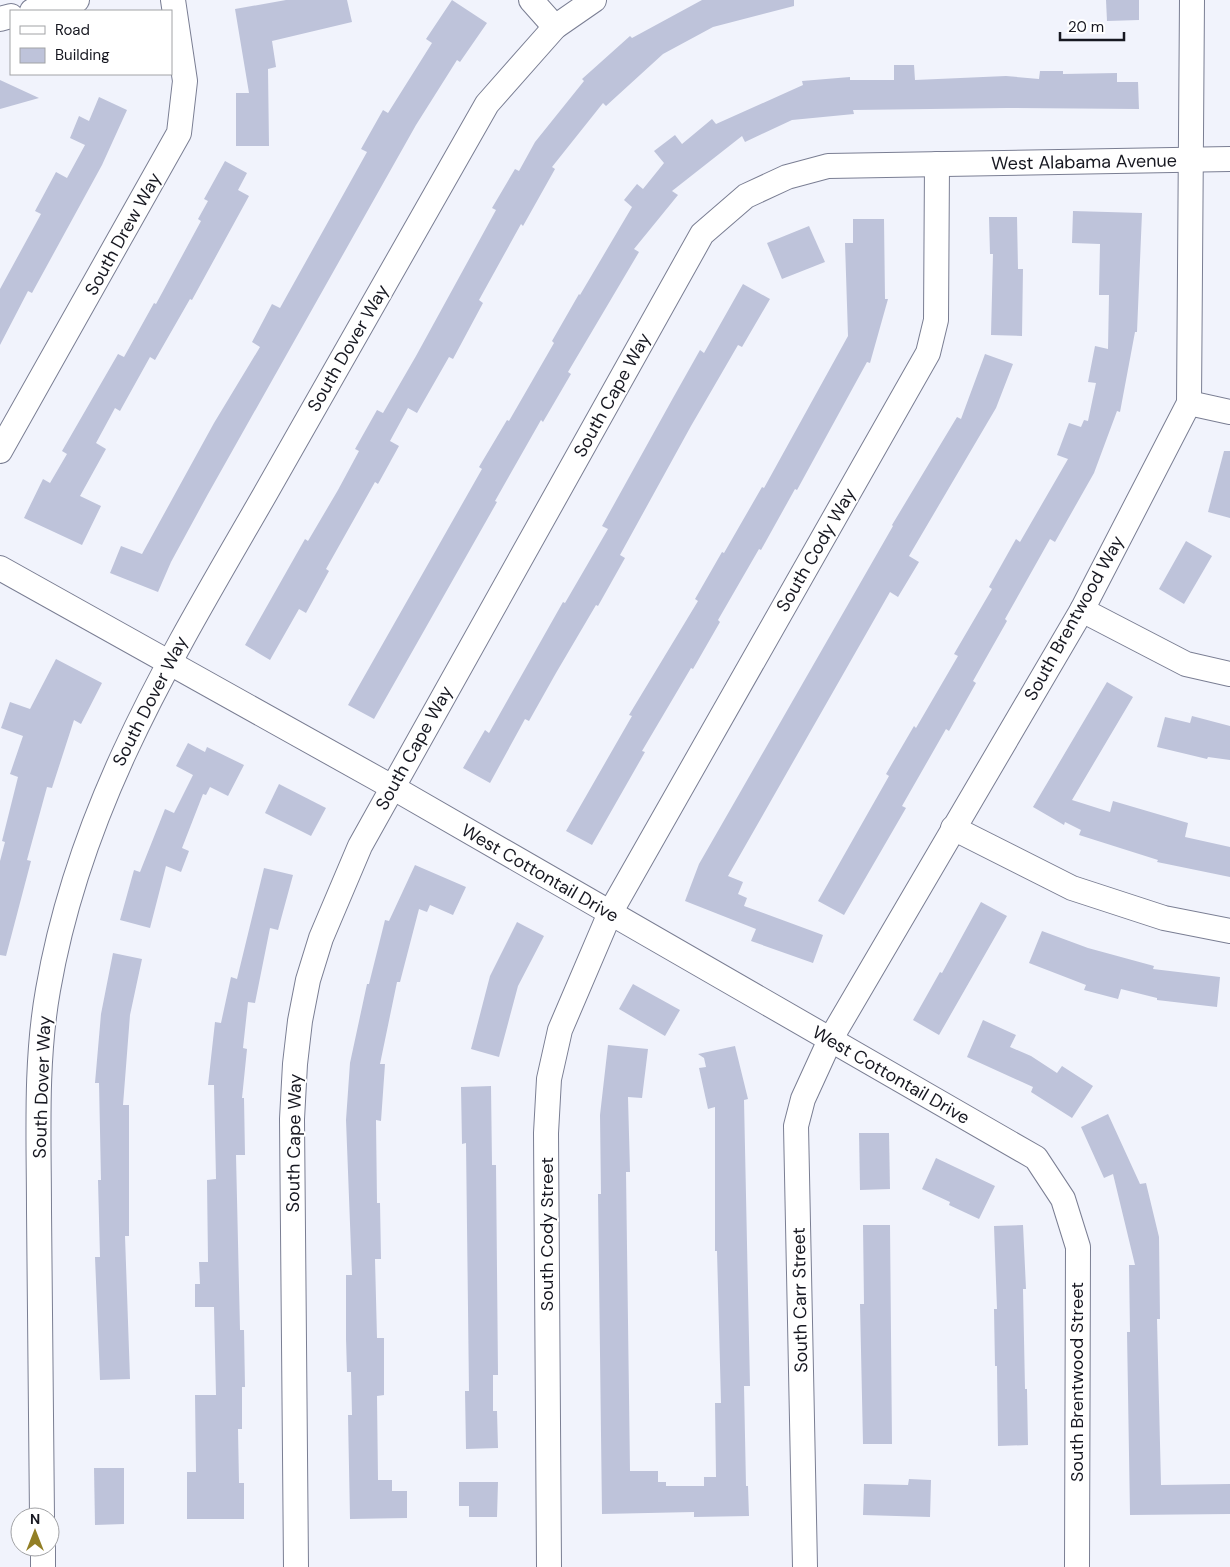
<svg xmlns="http://www.w3.org/2000/svg" width="1230" height="1567" font-family="'DM Sans',sans-serif">
<style>
.building{fill:#bec3da}
.lines{fill:none;stroke-linecap:round;stroke-linejoin:round}
.minor-casing{stroke:#7a7e93;stroke-width:26}
.minor{stroke:#fff;stroke-width:24}
.labels{text-anchor:middle;stroke-width:4;stroke-linejoin:round;paint-order:stroke}
.street-label{font-size:18px;fill:#171821;stroke:#fff}
</style>
<rect width="100%" height="100%" fill="#f1f3fc"/>
<g class="building">
<path d="M 286,0 L 347,0 L 352,22 L 272,41 L 276,67 L 268,69 L 269,146 L 236,146 L 236,93 L 249,93 L 235,9 Z"/>
<path d="M 452,0 L 487,23 L 460,62 L 457,60 L 416,125 L 208,494 L 171,562 L 158,592 L 110,573 L 121,546 L 142,554 L 214,423 L 260,347 L 252,342 L 272,304 L 280,308 L 367,152 L 361,149 L 383,110 L 388,113 L 432,43 L 426,39 Z"/>
<path d="M 702,0 L 794,0 L 794,6 L 713,27 L 663,54 L 606,106 L 603,103 L 552,167 L 555,169 L 523,226 L 521,224 L 479,300 L 483,303 L 453,359 L 449,357 L 417,413 L 408,408 L 390,441 L 399,446 L 378,484 L 375,482 L 326,569 L 329,571 L 306,613 L 299,609 L 270,660 L 245,645 L 305,539 L 308,541 L 338,490 L 359,451 L 355,449 L 377,410 L 383,413 L 416,356 L 496,210 L 492,208 L 515,169 L 519,171 L 535,142 L 584,81 L 582,79 L 630,36 L 632,38 Z"/>
<path d="M 1106,0 L 1139,0 L 1139,20 L 1107,21 Z"/>
<path d="M 894,65 L 914,65 L 915,80 L 1006,76 L 1039,79 L 1040,71 L 1063,71 L 1063,74 L 1117,73 L 1117,82 L 1138,82 L 1139,109 L 1007,108 L 853,110 L 854,114 L 792,120 L 745,142 L 742,136 L 672,191 L 678,195 L 634,249 L 639,252 L 568,372 L 571,374 L 543,422 L 541,420 L 495,501 L 497,502 L 374,719 L 348,705 L 482,469 L 479,467 L 507,420 L 509,421 L 554,343 L 552,341 L 579,294 L 580,295 L 632,207 L 624,200 L 637,184 L 643,189 L 664,163 L 654,151 L 675,135 L 682,144 L 712,119 L 716,124 L 803,85 L 802,81 L 850,77 L 850,80 L 894,80 Z"/>
<path d="M 0,80 L 39,98 L 0,109 Z"/>
<path d="M 99,97 L 127,110 L 102,165 L 32,293 L 28,291 L 0,345 L 0,289 L 41,214 L 35,211 L 56,172 L 67,178 L 85,145 L 70,138 L 79,116 L 89,121 Z"/>
<path d="M 225,161 L 247,173 L 238,190 L 249,196 L 192,300 L 190,299 L 155,360 L 150,357 L 120,411 L 115,408 L 96,443 L 106,449 L 80,496 L 101,506 L 82,545 L 24,518 L 43,479 L 50,483 L 67,454 L 62,451 L 118,354 L 124,357 L 154,303 L 156,304 L 201,221 L 198,219 L 208,201 L 204,199 Z"/>
<path d="M 1073,211 L 1142,213 L 1137,332 L 1135,332 L 1120,412 L 1117,411 L 1094,473 L 1055,542 L 1050,539 L 1005,619 L 1007,621 L 973,681 L 976,683 L 949,731 L 946,729 L 902,806 L 906,808 L 844,915 L 818,901 L 889,776 L 886,774 L 914,726 L 916,728 L 958,656 L 954,654 L 992,589 L 989,587 L 1016,539 L 1020,542 L 1068,459 L 1057,455 L 1069,423 L 1081,427 L 1084,420 L 1088,421 L 1096,383 L 1088,382 L 1095,346 L 1108,349 L 1109,295 L 1099,295 L 1100,244 L 1072,243 Z"/>
<path d="M 989,217 L 1017,217 L 1018,269 L 1023,269 L 1022,336 L 991,335 L 993,254 L 990,254 Z"/>
<path d="M 853,219 L 884,219 L 885,299 L 888,299 L 870,363 L 867,362 L 797,490 L 795,489 L 761,550 L 759,549 L 718,620 L 720,622 L 693,669 L 691,668 L 642,751 L 645,752 L 592,845 L 566,831 L 632,716 L 629,715 L 698,601 L 695,599 L 722,552 L 724,553 L 762,487 L 764,488 L 848,336 L 845,243 L 853,243 Z"/>
<path d="M 809,226 L 825,262 L 782,279 L 767,243 Z"/>
<path d="M 743,284 L 770,299 L 742,347 L 738,345 L 691,426 L 620,555 L 625,558 L 598,606 L 596,605 L 556,673 L 529,721 L 525,719 L 490,783 L 463,768 L 485,730 L 489,733 L 563,602 L 565,603 L 608,529 L 602,526 L 673,398 L 700,350 L 704,353 Z"/>
<path d="M 985,354 L 1013,364 L 996,408 L 909,556 L 919,562 L 898,597 L 890,592 L 728,876 L 743,882 L 738,894 L 747,898 L 744,906 L 823,935 L 813,963 L 751,941 L 756,929 L 685,901 L 699,864 L 893,526 L 892,525 L 957,417 L 961,419 Z"/>
<path d="M 1224,451 L 1230,451 L 1230,518 L 1208,512 Z"/>
<path d="M 1186,541 L 1212,556 L 1184,604 L 1159,589 Z"/>
<path d="M 56,659 L 102,683 L 81,724 L 74,720 L 52,788 L 47,787 L 27,860 L 31,861 L 6,956 L 0,955 L 0,861 L 5,842 L 2,841 L 18,777 L 10,774 L 23,736 L 1,728 L 10,702 L 30,709 Z"/>
<path d="M 1107,682 L 1133,697 L 1072,800 L 1110,812 L 1113,801 L 1188,823 L 1185,837 L 1230,847 L 1230,877 L 1157,862 L 1158,860 L 1079,835 L 1081,830 L 1065,822 L 1064,825 L 1033,807 Z"/>
<path d="M 1192,716 L 1230,726 L 1230,760 L 1208,757 L 1207,759 L 1157,747 L 1165,717 L 1190,723 Z"/>
<path d="M 188,743 L 205,752 L 207,747 L 244,765 L 228,796 L 210,787 L 206,795 L 203,794 L 182,848 L 189,851 L 181,872 L 166,866 L 150,928 L 120,920 L 134,870 L 140,872 L 165,809 L 174,813 L 193,775 L 176,766 Z"/>
<path d="M 279,784 L 326,808 L 311,836 L 265,813 Z"/>
<path d="M 415,865 L 466,887 L 453,915 L 430,905 L 427,912 L 419,909 L 400,982 L 397,982 L 380,1064 L 385,1064 L 381,1121 L 376,1120 L 377,1203 L 380,1203 L 381,1259 L 375,1259 L 377,1338 L 384,1338 L 384,1395 L 377,1396 L 378,1480 L 392,1480 L 392,1491 L 407,1491 L 407,1518 L 350,1519 L 348,1415 L 352,1415 L 351,1372 L 347,1372 L 346,1339 L 346,1275 L 352,1275 L 346,1120 L 350,1063 L 367,984 L 369,984 L 385,920 L 389,921 Z"/>
<path d="M 264,868 L 293,875 L 278,930 L 270,928 L 255,1003 L 248,1002 L 243,1048 L 247,1049 L 242,1098 L 244,1098 L 245,1155 L 236,1155 L 240,1330 L 244,1330 L 245,1387 L 242,1387 L 242,1429 L 238,1429 L 239,1483 L 244,1483 L 244,1519 L 187,1519 L 187,1472 L 196,1472 L 195,1395 L 216,1395 L 214,1307 L 195,1307 L 195,1284 L 200,1284 L 199,1262 L 208,1262 L 207,1180 L 216,1179 L 214,1085 L 208,1085 L 215,1022 L 221,1023 L 231,977 L 237,979 Z"/>
<path d="M 981,902 L 1007,916 L 939,1035 L 913,1020 L 940,972 L 942,973 Z"/>
<path d="M 517,922 L 544,936 L 518,986 L 499,1057 L 471,1049 L 490,976 Z"/>
<path d="M 1042,931 L 1088,948 L 1154,966 L 1153,969 L 1220,977 L 1217,1007 L 1157,1000 L 1157,998 L 1121,989 L 1118,999 L 1084,990 L 1086,985 L 1029,963 Z"/>
<path d="M 113,953 L 142,959 L 130,1015 L 123,1105 L 129,1105 L 129,1236 L 125,1236 L 130,1379 L 100,1380 L 95,1257 L 100,1257 L 98,1180 L 101,1180 L 99,1083 L 95,1083 L 101,1014 Z"/>
<path d="M 633,984 L 680,1010 L 665,1036 L 619,1009 Z"/>
<path d="M 983,1020 L 1016,1035 L 1010,1047 L 1031,1056 L 1057,1073 L 1062,1066 L 1093,1086 L 1072,1118 L 1031,1092 L 1033,1087 L 967,1057 Z"/>
<path d="M 608,1045 L 648,1049 L 642,1098 L 628,1097 L 630,1172 L 626,1172 L 630,1471 L 658,1471 L 658,1482 L 666,1482 L 666,1486 L 704,1486 L 704,1477 L 716,1477 L 715,1403 L 721,1403 L 717,1251 L 715,1251 L 715,1107 L 708,1109 L 699,1068 L 706,1067 L 704,1058 L 698,1054 L 735,1046 L 748,1099 L 744,1100 L 750,1386 L 744,1386 L 746,1486 L 748,1486 L 749,1516 L 694,1517 L 694,1512 L 602,1514 L 598,1194 L 601,1194 L 600,1115 Z"/>
<path d="M 491,1086 L 492,1165 L 496,1165 L 498,1375 L 493,1375 L 493,1411 L 497,1411 L 498,1448 L 466,1449 L 465,1391 L 469,1391 L 466,1143 L 462,1144 L 461,1087 Z"/>
<path d="M 1108,1114 L 1140,1184 L 1146,1183 L 1159,1237 L 1160,1319 L 1157,1319 L 1161,1485 L 1230,1484 L 1230,1514 L 1130,1515 L 1127,1332 L 1130,1332 L 1129,1265 L 1135,1265 L 1113,1174 L 1104,1178 L 1081,1127 Z"/>
<path d="M 859,1133 L 889,1133 L 890,1189 L 860,1190 Z"/>
<path d="M 936,1158 L 995,1186 L 979,1219 L 949,1205 L 950,1202 L 922,1189 Z"/>
<path d="M 863,1225 L 890,1225 L 892,1444 L 863,1444 L 860,1304 L 864,1304 Z"/>
<path d="M 1023,1225 L 1026,1289 L 1023,1289 L 1025,1389 L 1027,1389 L 1028,1445 L 998,1446 L 997,1366 L 995,1366 L 994,1309 L 997,1309 L 994,1226 Z"/>
<path d="M 94,1468 L 124,1468 L 124,1524 L 95,1525 Z"/>
<path d="M 909,1479 L 931,1480 L 930,1517 L 863,1515 L 864,1484 L 908,1485 Z"/>
<path d="M 459,1482 L 498,1482 L 497,1517 L 469,1517 L 469,1506 L 459,1506 Z"/>
</g>
<g class="lines">
<g class="minor-casing">
<g id="minor">
<path d="M 531,0 L 555,27"/>
<path d="M 32,11 L 77,0"/>
<path d="M 0,19 L 11,16"/>
<path d="M 1189,403 L 1230,412"/>
<path d="M 0,451 L 179,133 L 185,81 L 173,0"/>
<path d="M 0,568 L 392,787 L 1036,1158 L 1063,1199 L 1078,1247 L 1077,1567"/>
<path d="M 1082,610 L 1186,664 L 1230,674"/>
<path d="M 953,828 L 1072,888 L 1164,918 L 1230,931"/>
<path d="M 42,1517 C 41,1415 40,1313 39,1211 C 39,1138 35,1063 48,990 C 80,804 172,656 264,496 C 338,365 413,235 487,104 L 555,27 L 594,0"/>
<path d="M 43,1547 L 43,1567"/>
<path d="M 296,1567 L 292,1119 L 295,1064 L 300,1021 L 308,980 L 321,938 L 360,846 L 702,234 L 746,196 L 787,177 L 828,166 L 1230,159"/>
<path d="M 549,1567 L 546,1133 L 549,1079 L 560,1030 L 610,913 L 928,353 L 936,320 L 937,164"/>
<path d="M 805,1567 L 796,1126 L 803,1099 L 830,1040 L 1082,610 L 1189,403 L 1192,0"/>
</g>
</g>
<use href="#minor" class="minor"/>
</g>
<g class="labels">
<g class="street-label">
<text transform="translate(1084 162) rotate(-1)" y="6">West Alabama Avenue</text>
<text transform="translate(123 234) rotate(-61)" y="6">South Drew Way</text>
<text transform="translate(348 348) rotate(-60)" y="6">South Dover Way</text>
<text transform="translate(612 395) rotate(-61)" y="6">South Cape Way</text>
<text transform="translate(816 550) rotate(-60)" y="6">South Cody Way</text>
<text transform="translate(1074 618) rotate(-61)" y="6">South Brentwood Way</text>
<text transform="translate(150 701) rotate(-63)" y="6">South Dover Way</text>
<text transform="translate(414 748) rotate(-61)" y="6">South Cape Way</text>
<text transform="translate(540 873) rotate(30)" y="6">West Cottontail Drive</text>
<text transform="translate(891 1075) rotate(30)" y="6">West Cottontail Drive</text>
<text transform="translate(42 1087) rotate(-88)" y="6">South Dover Way</text>
<text transform="translate(294 1143) rotate(-89)" y="6">South Cape Way</text>
<text transform="translate(547 1234) rotate(-90)" y="6">South Cody Street</text>
<text transform="translate(800 1300) rotate(-91)" y="6">South Carr Street</text>
<text transform="translate(1077 1382) rotate(-90)" y="6">South Brentwood Street</text>
</g>
</g>
<rect x="10" y="10" width="162" height="65" fill="#ffffff" stroke="#a2a3a6"/>
<rect x="20" y="26" width="25" height="8" fill="#ffffff" stroke="#a2a3a6"/>
<text x="55" y="35" font-size="15" fill="#171821">Road</text>
<rect x="20" y="48" width="25" height="15" fill="#bec3da" stroke="#a2a3a6"/>
<text x="55" y="60" font-size="15" fill="#171821">Building</text>
<g transform="translate(35 1532)"><circle r="24" fill="#ffffff" stroke="#a2a3a6"/>
<path d="M0-4L9 19L0 12L-9 19Z" fill="#927f26"/>
<text y="-8" font-size="14" font-weight="bold" text-anchor="middle" fill="#171821">N</text>
</g>
<path d="M1060 32v8h64v-8" fill="none" stroke="#171821" stroke-width="2.5"/>
<text x="1068" y="32" font-size="15" fill="#171821" stroke="#ffffff" stroke-width="4" paint-order="stroke">20 m</text>
</svg>
